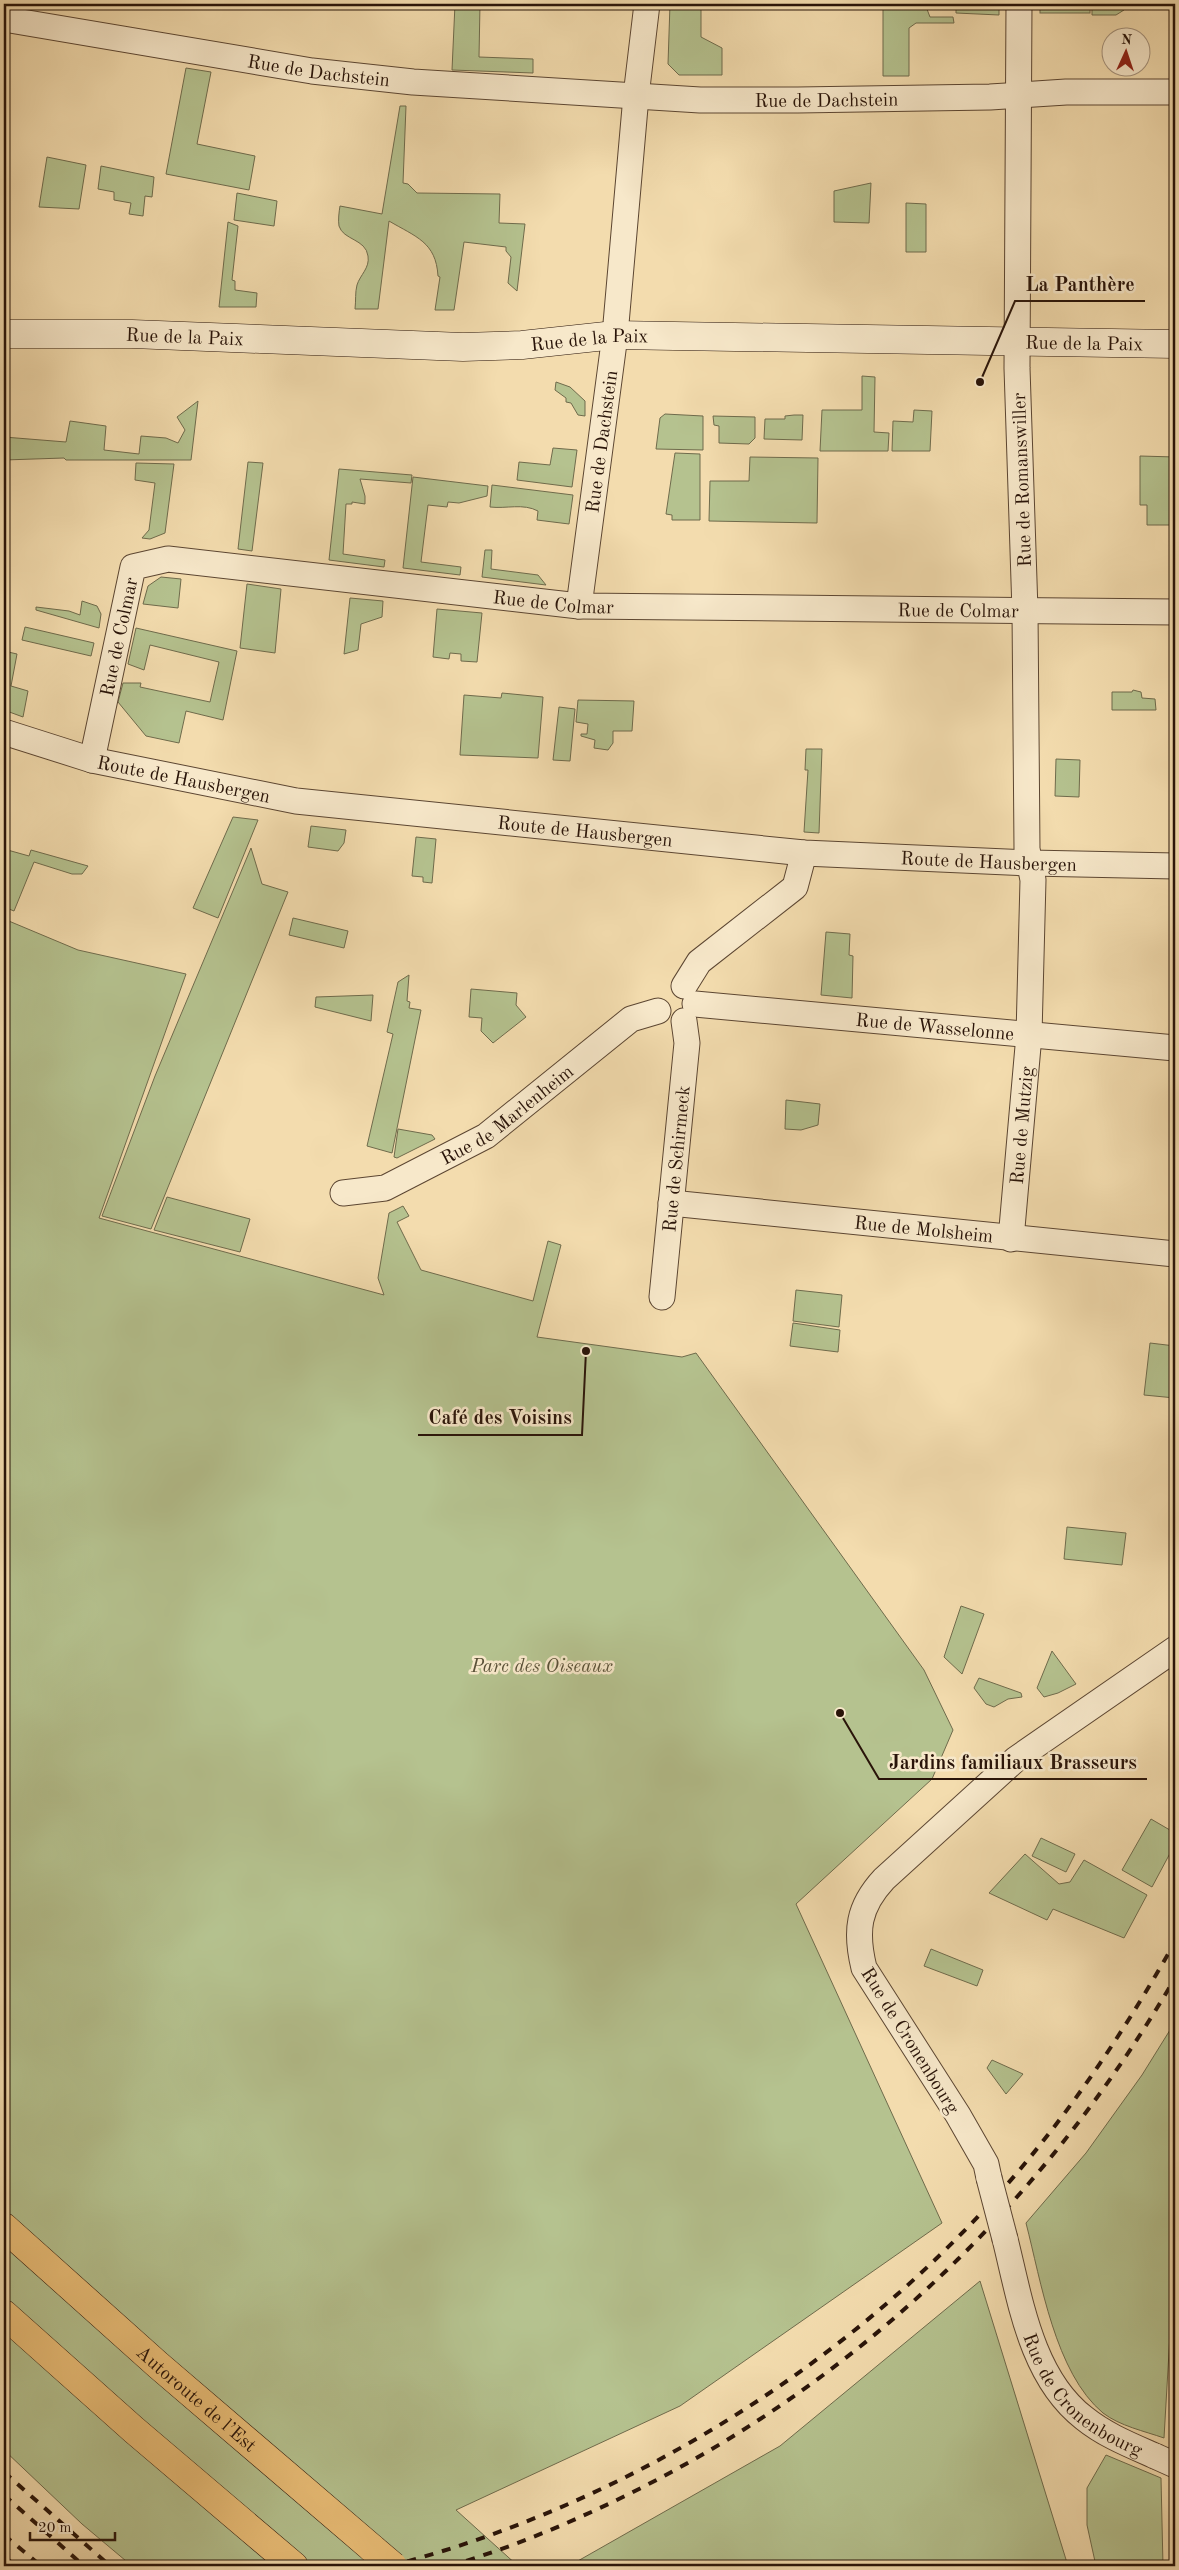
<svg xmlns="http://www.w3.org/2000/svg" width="1179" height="2570" font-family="'Old Standard TT',serif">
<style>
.green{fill:#b5c28f;stroke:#6f6b4c}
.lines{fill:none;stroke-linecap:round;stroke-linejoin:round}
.street-casing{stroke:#5c4632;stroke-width:27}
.secondary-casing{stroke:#291409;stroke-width:29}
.highway-casing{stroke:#291409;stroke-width:29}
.street{stroke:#f7e8ca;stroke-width:25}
.secondary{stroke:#f7e8ca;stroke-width:28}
.highway{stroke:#eabe77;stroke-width:28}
.rail{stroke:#291409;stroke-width:4;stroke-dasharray:9 9;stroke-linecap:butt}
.street-bridge-casing{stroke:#5c4632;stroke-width:27;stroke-linecap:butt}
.highway-bridge-casing{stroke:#291409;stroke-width:29;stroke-linecap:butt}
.street-bridge{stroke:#f7e8ca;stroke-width:25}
.highway-bridge{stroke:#eabe77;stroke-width:28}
.labels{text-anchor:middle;stroke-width:5;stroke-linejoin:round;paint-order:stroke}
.street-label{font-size:19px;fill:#291409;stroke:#f7e8ca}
.park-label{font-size:19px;font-style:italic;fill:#5a5138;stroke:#f7e8ca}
.leader{fill:none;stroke:#291409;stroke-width:2}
.callout-dot{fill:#291409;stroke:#f7e8ca;stroke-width:2}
.callout-label{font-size:20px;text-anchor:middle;font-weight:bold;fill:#291409;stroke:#f7e8ca;stroke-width:5;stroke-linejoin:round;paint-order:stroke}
</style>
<rect width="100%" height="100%" fill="#f3dcae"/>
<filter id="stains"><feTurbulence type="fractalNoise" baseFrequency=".004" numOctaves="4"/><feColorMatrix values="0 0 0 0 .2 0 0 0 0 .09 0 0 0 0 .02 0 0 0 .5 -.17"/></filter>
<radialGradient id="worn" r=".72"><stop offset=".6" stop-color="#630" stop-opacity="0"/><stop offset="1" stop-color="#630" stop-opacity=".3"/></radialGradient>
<g class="green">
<path d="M 455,4 L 480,4 L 479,57 L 533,59 L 533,73 L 452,70 Z"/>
<path d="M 670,4 L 701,4 L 701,37 L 722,48 L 722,75 L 679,75 L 668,64 Z"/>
<path d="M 883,4 L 925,4 L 930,17 L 953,17 L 954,23 L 916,23 L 909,28 L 909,76 L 883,76 Z"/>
<path d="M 956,4 L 999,4 L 999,15 L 956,13 Z"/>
<rect x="1040" y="4" width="50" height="9"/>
<path d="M 1092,4 L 1124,4 L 1124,10 L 1116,15 L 1092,15 Z"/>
<path d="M 186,68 L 211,72 L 197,144 L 255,156 L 249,190 L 166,174 Z"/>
<path d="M 400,106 L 406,106 L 403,183 L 408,184 L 417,193 L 500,194 L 499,223 L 525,224 L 517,291 L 508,283 L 511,257 L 506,251 L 506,247 L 464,242 L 454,310 L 435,310 L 440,277 L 438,276 C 436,242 416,237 389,221 L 378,309 L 355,309 C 356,301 355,292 357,285 C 360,275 370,268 368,256 C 366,239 343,240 339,226 C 338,220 339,212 340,206 L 382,214 Z"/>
<path d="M 47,157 L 86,165 L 79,209 L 39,207 Z"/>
<path d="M 101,166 L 154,177 L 152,197 L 145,196 L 143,216 L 129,214 L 131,203 L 114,200 L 114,192 L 98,189 Z"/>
<path d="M 871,183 L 869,223 L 834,222 L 834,191 Z"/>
<path d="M 237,193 L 277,201 L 274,226 L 234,220 Z"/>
<path d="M 906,203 L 926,204 L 926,252 L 906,252 Z"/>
<path d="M 228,222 L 238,226 L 232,280 L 235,281 L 235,290 L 257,293 L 256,307 L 219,307 Z"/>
<path d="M 862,376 L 875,377 L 874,432 L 889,433 L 888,451 L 820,451 L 822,410 L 862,410 Z"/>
<path d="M 556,382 L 570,387 L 585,401 L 585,416 L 578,415 L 571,403 L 566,402 L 566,398 L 555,390 Z"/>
<path d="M 198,401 L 191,460 L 66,460 L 64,458 L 4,460 L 4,437 L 66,442 L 70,421 L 106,426 L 104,450 L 139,454 L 141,436 L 166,438 L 178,443 L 185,430 L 177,417 Z"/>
<path d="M 914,410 L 932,411 L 930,451 L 892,451 L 893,421 L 913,422 Z"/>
<path d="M 665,414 L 703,416 L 703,450 L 656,449 L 660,418 Z"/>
<path d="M 794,415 L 803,415 L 802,440 L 764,439 L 765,419 L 785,419 L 785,416 Z"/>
<path d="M 713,416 L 755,417 L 755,438 L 749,444 L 719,443 L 719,426 L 714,425 Z"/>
<path d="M 553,448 L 577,450 L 572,487 L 517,480 L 519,462 L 550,465 Z"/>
<path d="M 675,453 L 700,454 L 700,520 L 672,520 L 672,515 L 666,514 Z"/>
<path d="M 1140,456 L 1175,457 L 1175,525 L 1147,525 L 1147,505 L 1140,505 Z"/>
<path d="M 750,457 L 818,458 L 817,523 L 709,521 L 710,481 L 749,481 Z"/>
<path d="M 248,462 L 263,463 L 252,551 L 238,549 Z"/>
<path d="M 136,463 L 174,464 L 165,533 L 150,539 L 142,538 L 149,530 L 155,483 L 135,480 Z"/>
<path d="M 339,469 L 412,475 L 411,483 L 360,479 L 365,496 L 365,504 L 352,502 L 352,504 L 346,504 L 343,554 L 385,560 L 384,567 L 329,560 Z"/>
<path d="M 413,477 L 488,486 L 487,496 L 459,503 L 448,502 L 447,507 L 428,505 L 421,562 L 461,567 L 460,575 L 403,568 Z"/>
<path d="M 492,485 L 573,495 L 569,524 L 537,520 L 538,511 C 523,503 506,509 490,507 Z"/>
<path d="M 485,550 L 492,550 L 491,569 L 538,575 L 546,585 L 482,577 Z"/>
<path d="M 161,577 L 181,579 L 178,608 L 143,604 L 148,586 Z"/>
<path d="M 247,584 L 281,589 L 275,653 L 240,648 Z"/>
<path d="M 350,598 L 383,601 L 382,617 L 361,624 L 358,650 L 344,654 Z"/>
<path d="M 82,601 L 97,606 L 101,614 L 99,628 L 36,610 L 36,607 L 69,611 L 80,615 Z"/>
<path d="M 437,609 L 482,613 L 477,662 L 461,661 L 461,654 L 450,653 L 449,659 L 433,657 Z"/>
<path d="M 25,627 L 94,643 L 91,656 L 22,640 Z"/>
<path d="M 136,628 L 237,651 L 223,720 L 186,711 L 179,743 L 146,736 L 118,702 L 123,683 L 141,683 L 140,687 L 210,702 L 219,662 L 150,645 L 144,670 L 128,664 Z"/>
<path d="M 4,651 L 17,654 L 11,686 L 28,691 L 23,717 L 4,710 Z"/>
<path d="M 1133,690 L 1141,692 L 1142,698 L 1155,699 L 1156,710 L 1112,710 L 1112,692 L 1132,692 Z"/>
<path d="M 502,693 L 543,697 L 538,758 L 460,755 L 464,695 L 501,698 Z"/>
<path d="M 578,700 L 634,701 L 632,731 L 613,731 L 613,743 L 608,750 L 594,748 L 595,740 L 581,736 L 581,734 L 587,734 L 588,724 L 576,722 Z"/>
<path d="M 559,707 L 575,709 L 570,761 L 553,760 Z"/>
<path d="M 806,749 L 822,749 L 819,833 L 804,832 L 808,770 L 805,770 Z"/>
<path d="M 1056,759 L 1080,760 L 1079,797 L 1055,796 Z"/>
<path d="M 233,817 L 258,820 L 218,918 L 193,908 Z"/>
<path d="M 311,826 L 346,830 L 344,843 L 338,851 L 308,847 Z"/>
<path d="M 416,837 L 436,839 L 432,883 L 423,882 L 423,877 L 412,876 Z"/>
<path d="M 251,848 L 262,884 L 288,892 L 151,1229 L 102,1216 L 155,1076 Z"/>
<path d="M 4,849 L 29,856 L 31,850 L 88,866 L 82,874 L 72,874 L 34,862 L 14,911 L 4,907 Z"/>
<path d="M 293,918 L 348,931 L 344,948 L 289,935 Z"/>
<path d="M 4,919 L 78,950 L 186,974 L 99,1218 L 384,1295 L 378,1278 L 389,1213 L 403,1206 L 409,1216 L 397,1222 L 421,1270 L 533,1301 L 548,1241 L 561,1245 L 537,1337 L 682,1357 L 696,1353 L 924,1670 L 953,1730 L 932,1779 L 796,1904 L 942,2223 L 680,2406 L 456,2510 L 518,2566 L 132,2566 L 82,2524 L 4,2450 Z"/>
<path d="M 826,932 L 850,934 L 849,955 L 853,956 L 852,998 L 821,995 Z"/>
<path d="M 409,975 L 407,1001 L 410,1002 L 409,1008 L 421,1010 L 392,1153 L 367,1146 L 393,1034 L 387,1032 L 398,982 Z"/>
<path d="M 471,989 L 517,993 L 516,1005 L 526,1017 L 493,1043 L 481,1031 L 482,1018 L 469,1017 Z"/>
<path d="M 373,995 L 371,1021 L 315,1007 L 316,997 Z"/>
<path d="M 786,1100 L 820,1104 L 818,1125 L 801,1130 L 785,1129 Z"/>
<path d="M 398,1129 L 432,1135 L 435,1139 L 397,1158 L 394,1157 Z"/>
<path d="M 167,1197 L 250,1219 L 240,1252 L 154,1230 Z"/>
<path d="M 796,1290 L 842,1295 L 839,1327 L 793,1321 Z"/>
<path d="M 793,1323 L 840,1330 L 838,1352 L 790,1346 Z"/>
<path d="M 1150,1343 L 1175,1346 L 1175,1398 L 1144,1395 Z"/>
<path d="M 1067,1527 L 1126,1533 L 1122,1565 L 1064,1559 Z"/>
<path d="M 961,1606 L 984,1614 L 962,1674 L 944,1657 Z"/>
<path d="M 1052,1651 L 1076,1684 L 1058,1693 L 1044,1697 L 1037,1688 Z"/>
<path d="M 979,1678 L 1021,1693 L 1022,1697 L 1008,1699 L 994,1707 L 986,1704 L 974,1688 Z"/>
<path d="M 1151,1819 L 1175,1833 L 1175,1844 L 1152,1887 L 1122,1870 Z"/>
<path d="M 1041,1838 L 1075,1854 L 1066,1872 L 1032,1856 Z"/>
<path d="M 1025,1854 L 1059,1884 L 1070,1882 L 1084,1860 L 1147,1895 L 1124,1938 L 1053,1909 L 1047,1920 L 989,1893 Z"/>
<path d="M 931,1949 L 983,1970 L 977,1986 L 924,1966 Z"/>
<path d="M 1175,2022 L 1175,2248 L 1164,2438 C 1144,2431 1120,2426 1103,2413 C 1055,2373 1041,2281 1026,2223 L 1086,2153 L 1142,2075 Z"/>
<path d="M 992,2060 L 1023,2074 L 1006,2094 L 987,2068 Z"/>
<path d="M 980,2281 L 1068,2566 L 569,2566 L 780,2446 Z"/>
<path d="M 1106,2455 L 1161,2478 L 1163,2566 L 1096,2566 L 1087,2525 L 1087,2488 Z"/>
</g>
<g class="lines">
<g class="street-casing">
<g id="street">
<path id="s1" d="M 4,19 L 312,71 L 413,82 L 636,96 L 700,100 L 798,100 L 990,97 L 1066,92 L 1175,92"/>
<path id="s2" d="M 579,606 L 615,335 L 636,96 L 647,4"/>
<path id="s3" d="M 4,732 L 92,760 L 296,801 L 804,853 L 1030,863 L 1175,866"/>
<path id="s4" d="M 92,760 L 133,567 L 168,559 L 579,606 L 1175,612"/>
<path d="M 684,986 L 699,962 L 795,887 L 804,853"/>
<path id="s5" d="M 695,1004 L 1175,1048"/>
<path id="s6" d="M 343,1193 L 385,1188 L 486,1136 L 631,1019 L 658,1011"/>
<path id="s7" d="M 671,1203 L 1175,1254"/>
<path id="s8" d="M 1011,1239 L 1029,1035 L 1033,880 L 1027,849 L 1025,611 L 1017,368 L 1019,4"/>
<path id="s9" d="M 662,1297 L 687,1043 L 684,1021"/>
<path d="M 989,2178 L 986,2164 L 958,2115 L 864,1968 C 855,1931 858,1907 884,1879 L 1016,1759 L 1175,1649"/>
<path id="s10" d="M 1005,2239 C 1020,2299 1031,2377 1084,2418 C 1105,2435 1130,2445 1155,2456"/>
</g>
</g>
<g class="secondary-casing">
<g id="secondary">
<path id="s11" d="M 4,334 L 132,334 L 463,347 L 522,345 L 615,335 L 1175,344"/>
</g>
</g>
<g class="highway-casing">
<g id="highway">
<path id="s12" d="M 4,2227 L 158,2365 L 373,2549"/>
<path d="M 4,2314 L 134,2430 L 294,2566"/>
</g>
</g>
<use href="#street" class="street"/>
<use href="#secondary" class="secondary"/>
<use href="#highway" class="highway"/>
<g class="rail">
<path d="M 4,2472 L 110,2566"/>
<path d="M 4,2495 L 84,2566"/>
<path d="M 4,2535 L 41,2566"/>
<path d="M 4,2556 L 15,2566"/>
<path d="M 390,2566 C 642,2501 887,2342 1047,2136 C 1095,2075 1137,2009 1175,1942"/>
<path d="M 449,2566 C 511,2548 570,2523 627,2495 C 860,2380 1045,2201 1175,1978"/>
<path d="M 1172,2566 L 1172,2426 L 1175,2366"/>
</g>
<g class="street-bridge-casing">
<g id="street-bridge">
<path d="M 989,2178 L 1005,2239"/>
<path d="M 1155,2456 L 1175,2465"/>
</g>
</g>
<g class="highway-bridge-casing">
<path id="highway-bridge" d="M 373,2549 L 393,2566"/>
</g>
<use href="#street-bridge" class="street-bridge"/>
<use href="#highway-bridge" class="highway-bridge"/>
</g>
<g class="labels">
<g class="street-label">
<text dy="7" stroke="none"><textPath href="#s1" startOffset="319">Rue de Dachstein</textPath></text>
<text dy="7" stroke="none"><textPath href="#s1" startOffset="828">Rue de Dachstein</textPath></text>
<text dy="7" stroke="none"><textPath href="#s11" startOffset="181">Rue de la Paix</textPath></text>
<text dy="7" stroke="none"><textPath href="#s11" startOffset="586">Rue de la Paix</textPath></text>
<text dy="7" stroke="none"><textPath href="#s11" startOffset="1081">Rue de la Paix</textPath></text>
<text dy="7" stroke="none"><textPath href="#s2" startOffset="166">Rue de Dachstein</textPath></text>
<text transform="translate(1021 480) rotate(-92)" y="7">Rue de Romanswiller</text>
<text dy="7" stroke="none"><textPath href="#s4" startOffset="621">Rue de Colmar</textPath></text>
<text dy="7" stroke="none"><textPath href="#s4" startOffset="1026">Rue de Colmar</textPath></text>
<text dy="7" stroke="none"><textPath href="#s4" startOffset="126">Rue de Colmar</textPath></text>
<text dy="7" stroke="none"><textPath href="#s3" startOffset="186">Route de Hausbergen</textPath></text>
<text dy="7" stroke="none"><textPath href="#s3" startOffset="591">Route de Hausbergen</textPath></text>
<text dy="7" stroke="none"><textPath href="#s3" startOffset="996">Route de Hausbergen</textPath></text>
<text dy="7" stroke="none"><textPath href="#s5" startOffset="241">Rue de Wasselonne</textPath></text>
<text dy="7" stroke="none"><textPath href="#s6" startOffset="185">Rue de Marlenheim</textPath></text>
<text dy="7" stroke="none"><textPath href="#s8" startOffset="114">Rue de Mutzig</textPath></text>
<text dy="7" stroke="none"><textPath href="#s9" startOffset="139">Rue de Schirmeck</textPath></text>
<text dy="7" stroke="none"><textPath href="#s7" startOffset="254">Rue de Molsheim</textPath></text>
<text transform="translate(911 2040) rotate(58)" y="7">Rue de Cronenbourg</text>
<text dy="7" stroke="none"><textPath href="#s10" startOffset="182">Rue de Cronenbourg</textPath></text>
<text dy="7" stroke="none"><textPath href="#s12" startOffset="258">Autoroute de l’Est</textPath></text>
</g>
<g class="park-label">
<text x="542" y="1672">Parc des Oiseaux</text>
</g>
</g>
<path class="leader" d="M980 382L1015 301H1145M586 1351L582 1435H418M840 1713L879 1779H1147"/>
<g class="callout-dot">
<circle cx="980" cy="382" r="5"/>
<circle cx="586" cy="1351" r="5"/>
<circle cx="840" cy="1713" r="5"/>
</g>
<g class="callout-label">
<text x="1080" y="291">La Panthère</text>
<text x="500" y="1424">Café des Voisins</text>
<text x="1013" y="1769">Jardins familiaux Brasseurs</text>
</g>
<rect width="1179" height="2570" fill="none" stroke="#f3dcae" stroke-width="20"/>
<rect x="5" y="5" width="1169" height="2560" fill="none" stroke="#291409" stroke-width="2.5"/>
<rect x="10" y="10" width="1159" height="2550" fill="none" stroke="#291409"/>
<g transform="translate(1126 52) rotate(3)"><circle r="24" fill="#f7e8ca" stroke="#a5937d"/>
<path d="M0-4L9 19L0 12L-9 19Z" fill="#8f2418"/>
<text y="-8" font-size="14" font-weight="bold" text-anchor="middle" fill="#291409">N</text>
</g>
<path d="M30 2532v8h85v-8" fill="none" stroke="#291409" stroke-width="2.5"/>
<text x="38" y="2532" font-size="15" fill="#291409" stroke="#f7e8ca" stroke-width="4" paint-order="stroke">20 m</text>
<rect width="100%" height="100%" filter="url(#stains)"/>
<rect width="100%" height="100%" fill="url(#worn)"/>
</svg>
